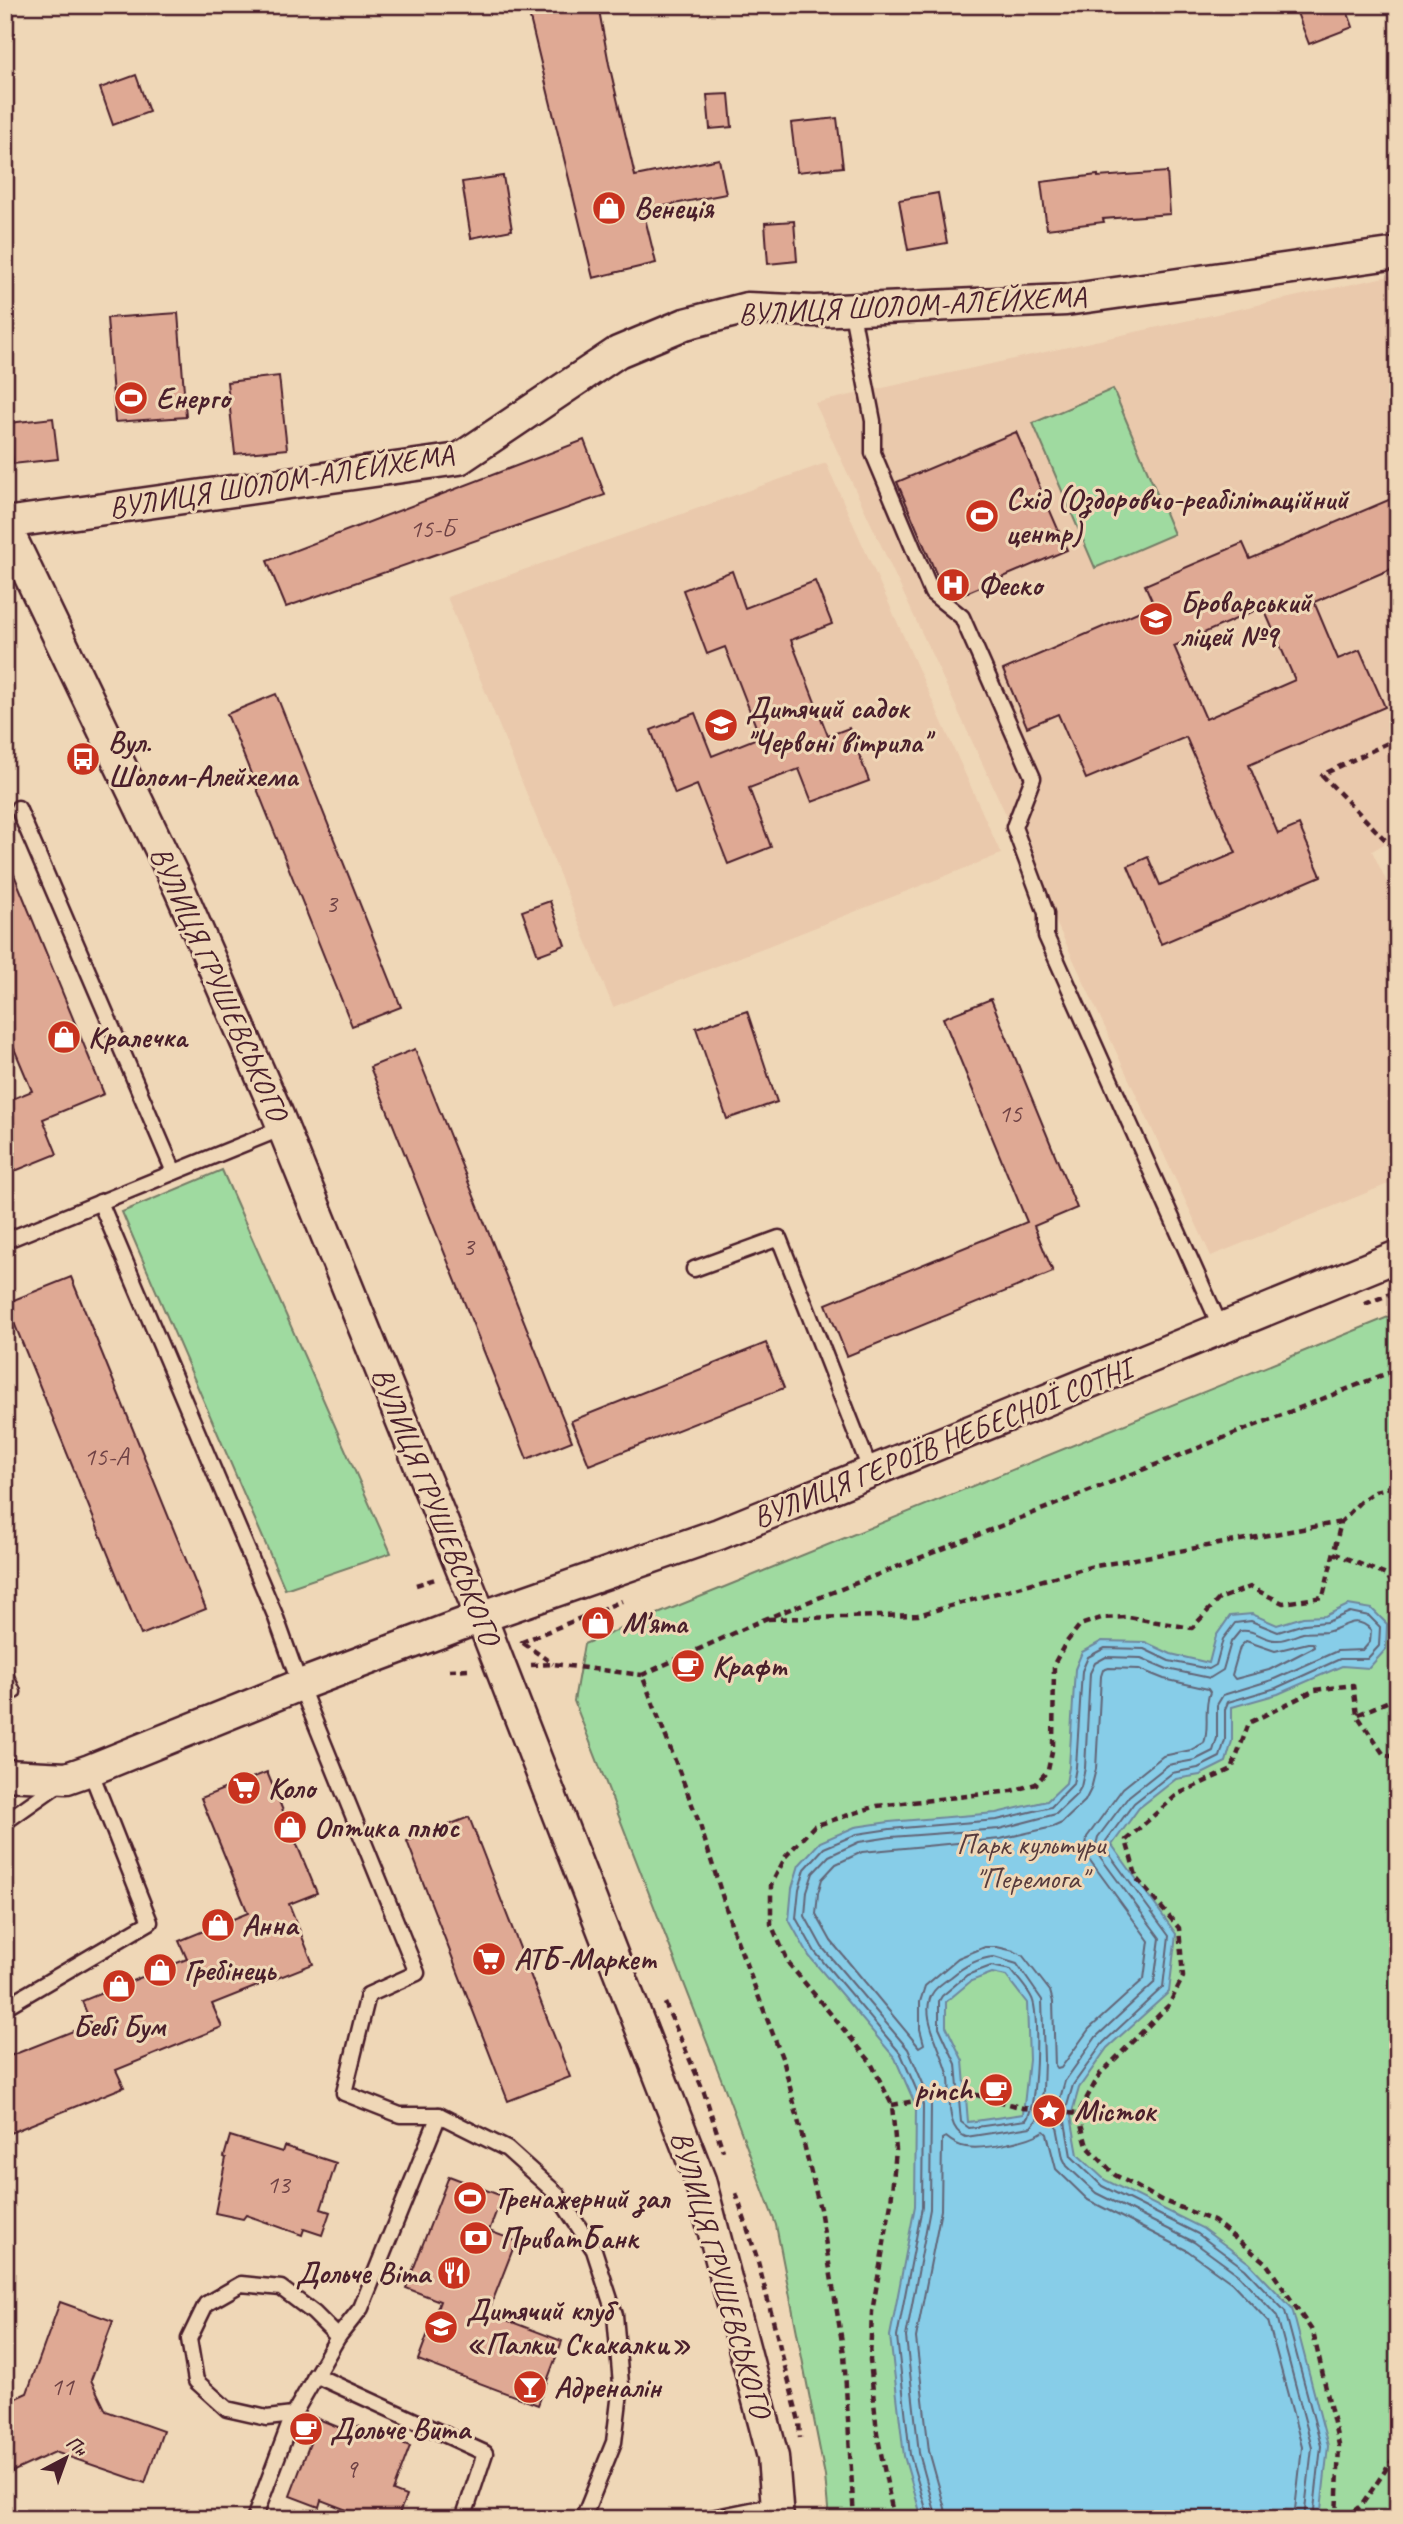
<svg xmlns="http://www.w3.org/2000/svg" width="1403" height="2524" font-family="Caveat,sans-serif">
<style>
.built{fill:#eac9ac}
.green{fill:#9fdaa0;stroke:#747c66;stroke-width:2}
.water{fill:#87cde8;stroke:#6f879c;stroke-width:2;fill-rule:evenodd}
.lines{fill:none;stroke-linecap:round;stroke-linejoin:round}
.shore{stroke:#626577;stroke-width:2}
.building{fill:#dfa994;stroke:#4a1f2b;stroke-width:2;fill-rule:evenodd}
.service-casing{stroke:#4a1f2b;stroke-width:19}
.minor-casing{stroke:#4a1f2b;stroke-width:35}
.path{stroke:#4a1f2b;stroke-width:4.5;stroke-dasharray:7 5;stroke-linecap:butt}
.service{stroke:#efd7b7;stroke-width:14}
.minor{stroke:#efd7b7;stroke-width:30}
.labels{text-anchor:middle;stroke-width:6;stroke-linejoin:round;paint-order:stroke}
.number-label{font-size:26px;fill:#6f4245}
.poi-label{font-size:30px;font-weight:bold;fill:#4a1f2b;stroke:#efd7b7;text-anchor:start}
.street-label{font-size:30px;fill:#4a1f2b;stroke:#efd7b7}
.park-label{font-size:30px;fill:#573b3d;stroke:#efd7b7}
</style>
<rect width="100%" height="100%" fill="#efd7b7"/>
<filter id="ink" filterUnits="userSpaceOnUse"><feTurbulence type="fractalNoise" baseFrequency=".0143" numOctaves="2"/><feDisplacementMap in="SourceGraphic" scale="14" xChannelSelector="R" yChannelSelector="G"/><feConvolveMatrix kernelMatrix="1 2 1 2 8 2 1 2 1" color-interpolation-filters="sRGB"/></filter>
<g filter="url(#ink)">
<g class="built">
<path d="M 1398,274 L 1398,836 L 1372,851 L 1398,905 L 1398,1180 L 1211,1256 L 815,403 Z"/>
<path d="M 826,463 L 1001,854 L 613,1007 L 447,597 Z"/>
</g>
<g class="green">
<path d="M 1113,389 L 1174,534 L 1095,568 L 1033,423 Z"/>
<path d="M 222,1170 L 391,1553 L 285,1589 L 122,1212 Z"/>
<path d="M 1398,1313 L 1398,2519 L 829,2519 L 825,2476 L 776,2225 L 724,2086 L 574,1701 L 584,1644 Z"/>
</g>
<path class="water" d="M 1348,1605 L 1372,1609 L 1387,1624 L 1386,1649 L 1369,1668 L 1342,1666 L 1278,1694 L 1232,1707 L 1232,1741 L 1226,1762 L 1200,1775 L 1176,1779 L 1139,1808 L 1112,1845 L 1176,1934 L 1169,1992 L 1107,2048 L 1079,2088 L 1071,2116 L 1078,2155 L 1105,2180 L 1202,2228 L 1249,2263 L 1292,2308 L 1328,2446 L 1320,2519 L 922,2519 L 904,2456 L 890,2336 L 915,2206 L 916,2106 L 895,2058 L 809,1956 L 789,1920 L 792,1888 L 799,1865 L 820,1842 L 855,1827 L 889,1822 L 996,1813 L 1047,1801 L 1066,1783 L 1069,1767 L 1075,1669 L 1082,1652 L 1102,1641 L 1145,1642 L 1171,1654 L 1209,1663 L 1216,1636 L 1230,1616 L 1252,1614 L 1277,1625 L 1303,1617 L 1325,1616 ZM 992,1973 L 1006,1976 L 1027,2003 L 1029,2060 L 1023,2114 L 968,2122 L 963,2061 L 946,2026 L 946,2002 L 971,1981 Z"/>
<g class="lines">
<g class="shore">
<path d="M 1246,1641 L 1275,1651 L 1308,1643 L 1313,1643 L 1314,1647 L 1269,1670 L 1235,1679 L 1232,1675 L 1240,1647 Z"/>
<path d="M 1109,1668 L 1139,1669 L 1164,1679 L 1208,1689 L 1210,1692 C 1203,1709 1210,1727 1204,1743 L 1191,1750 L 1163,1756 L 1123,1788 L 1087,1837 L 1086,1848 L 1089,1859 L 1149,1941 L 1144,1979 L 1089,2029 L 1061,2068 L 1057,2069 L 1055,2066 L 1053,2002 L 1050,1991 L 1023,1956 L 1014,1951 L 997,1947 L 985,1947 L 958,1958 L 925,1986 L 920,2002 L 920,2029 L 924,2044 L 919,2047 L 831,1941 L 816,1914 L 818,1893 L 822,1879 L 836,1864 L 862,1852 L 1000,1839 L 1053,1827 L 1062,1823 L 1085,1801 L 1091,1789 L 1096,1769 L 1101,1676 L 1103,1670 Z"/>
<path d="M 994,1957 L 1017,1964 L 1042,2000 L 1044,2060 L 1043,2091 L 1038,2118 L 1031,2127 L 966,2137 C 945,2129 951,2097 949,2079 C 946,2055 916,2014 934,1991 C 938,1986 945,1981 951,1977 C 963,1967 978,1958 994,1957 Z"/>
<path d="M 991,1966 L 1011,1970 C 1018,1979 1030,1991 1033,2001 C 1039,2019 1037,2107 1026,2120 L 969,2128 L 961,2122 L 956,2064 L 939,2027 L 939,2001 L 942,1996 L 967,1975 Z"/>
<path d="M 929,2519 L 910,2455 L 897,2337 L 922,2207 L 923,2105 L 901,2054 L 815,1952 L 796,1918 L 799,1889 L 805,1869 L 824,1848 L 857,1834 L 890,1829 L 997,1820 L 1051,1807 L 1073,1784 L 1076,1767 L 1082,1671 L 1088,1657 L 1105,1648 L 1144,1649 L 1169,1661 L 1209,1669 L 1216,1665 L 1223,1639 L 1235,1623 L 1251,1621 L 1278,1632 L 1304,1624 L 1327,1622 L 1350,1612 L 1369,1616 L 1380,1627 L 1379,1646 L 1367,1659 L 1340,1659 L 1276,1688 L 1228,1702 L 1225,1709 L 1225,1740 L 1220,1757 L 1198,1768 L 1172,1773 L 1134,1803 L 1106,1841 L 1106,1850 L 1169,1936 L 1163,1987 L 1103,2043 L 1073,2085 L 1064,2116 L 1071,2156 L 1102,2186 L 1198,2234 L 1245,2269 L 1285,2311 L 1321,2446 L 1313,2519"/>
<path d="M 937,2519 L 919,2453 L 906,2337 L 930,2209 L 931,2102 L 908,2049 L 822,1947 L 805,1916 L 807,1891 L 813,1873 L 829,1856 L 859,1842 L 891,1837 L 999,1829 L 1056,1814 L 1077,1794 L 1081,1787 L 1085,1768 L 1090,1673 L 1095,1663 L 1106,1657 L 1141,1658 L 1167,1669 L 1210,1678 L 1223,1670 L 1231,1642 L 1240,1631 C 1256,1629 1262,1640 1276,1640 C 1285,1641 1295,1635 1303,1633 C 1311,1632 1318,1633 1326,1632 C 1343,1629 1355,1613 1371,1630 L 1370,1642 L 1363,1650 L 1337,1651 L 1272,1680 L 1223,1695 L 1217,1705 L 1217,1738 L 1213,1751 L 1195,1760 L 1168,1765 L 1129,1796 L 1098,1837 L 1096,1845 L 1098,1854 L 1160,1938 L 1154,1983 L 1096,2037 L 1065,2081 L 1055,2116 L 1063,2158 L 1067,2166 L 1096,2193 L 1194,2242 L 1239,2275 L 1277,2316 L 1312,2447 L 1304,2519"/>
<path d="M 948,2519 L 929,2451 L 916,2338 L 941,2210 L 942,2139 L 946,2137 C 952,2142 958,2146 966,2147 C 984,2150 1029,2141 1044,2131 L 1047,2134 L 1056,2169 L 1088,2200 L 1188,2251 L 1232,2283 L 1268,2321 L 1302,2447 L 1294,2519"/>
</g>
</g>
<g class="building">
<path d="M 572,5 L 598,5 L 609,64 L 635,176 L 719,159 L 726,194 L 643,210 L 656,263 L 593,278 L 529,14 Z"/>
<path d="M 1294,5 L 1345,5 L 1353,27 L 1309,44 Z"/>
<path d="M 136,75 L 149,112 L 113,125 L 100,88 Z"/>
<path d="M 729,94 L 732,127 L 710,129 L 707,95 Z"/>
<path d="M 837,118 L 843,167 L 797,172 L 791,123 Z"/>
<path d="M 1167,172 L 1170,214 L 1103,219 L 1104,222 L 1047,229 L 1041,182 L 1098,175 L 1098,177 Z"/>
<path d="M 503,176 L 512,230 L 471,238 L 462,182 Z"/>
<path d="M 938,193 L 947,243 L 908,250 L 899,200 Z"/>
<path d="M 794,221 L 797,261 L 768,264 L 765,223 Z"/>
<path d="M 178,313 L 186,417 L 115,422 L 107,318 Z"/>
<path d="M 279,376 L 287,449 L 235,454 L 227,382 Z"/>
<path d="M 53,418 L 58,459 L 13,464 L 9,423 Z"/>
<path d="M 1016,432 L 1067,550 L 954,598 L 943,590 L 897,482 Z"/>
<path d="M 584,440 L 605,495 L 286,607 L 267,561 Z"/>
<path d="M 1398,496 L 1398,566 L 1314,602 L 1338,659 L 1360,650 L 1385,707 L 1249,765 L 1278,834 L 1299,825 L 1321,876 L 1161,944 L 1128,866 L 1148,857 L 1160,885 L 1236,853 L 1186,737 L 1086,779 L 1058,714 L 1027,727 L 1003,670 L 1154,605 L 1145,585 L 1243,543 L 1250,559 ZM 1263,607 L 1295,680 L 1206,719 L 1174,646 Z"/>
<path d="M 732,571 L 745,608 L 815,581 L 832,624 L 791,640 L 828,736 L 849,728 L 869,781 L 812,802 L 799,769 L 749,788 L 771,847 L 728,864 L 697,785 L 675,794 L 651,730 L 695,713 L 712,756 L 760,737 L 725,647 L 707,654 L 683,590 Z"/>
<path d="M 276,694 L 401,1007 L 352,1026 L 227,714 Z"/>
<path d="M 6,855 L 104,1094 L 43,1119 L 57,1154 L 5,1175 L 5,1102 L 32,1091 L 5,1027 Z"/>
<path d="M 550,901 L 565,945 L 538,955 L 522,911 Z"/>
<path d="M 991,999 L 1077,1208 L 1034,1226 L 1053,1272 L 847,1356 L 826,1304 L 1027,1222 L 943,1018 Z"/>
<path d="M 747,1011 L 777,1102 L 727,1119 L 696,1028 Z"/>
<path d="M 415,1049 L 572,1441 L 527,1459 L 370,1067 Z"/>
<path d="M 71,1277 L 206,1609 L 141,1635 L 6,1303 Z"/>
<path d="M 766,1343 L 784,1388 L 589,1465 L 571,1421 Z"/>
<path d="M 267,1772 L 317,1893 L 289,1904 L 313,1964 L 212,2004 L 222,2027 L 116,2070 L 124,2087 L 5,2135 L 5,2058 L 91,2024 L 82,2001 L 187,1959 L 179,1941 L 248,1913 L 201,1798 Z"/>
<path d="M 469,1817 L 570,2077 L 508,2101 L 407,1841 Z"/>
<path d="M 230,2136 L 282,2152 L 284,2146 L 336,2163 L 321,2209 L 330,2212 L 322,2235 L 304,2229 L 302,2235 L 246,2215 L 243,2219 L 215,2213 L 226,2158 L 224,2157 Z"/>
<path d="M 449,2176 L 502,2196 L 489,2231 L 516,2241 L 488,2313 L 562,2341 L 538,2405 L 418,2360 L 440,2301 L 406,2288 Z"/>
<path d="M 60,2302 L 113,2321 L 91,2380 L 106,2411 L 163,2431 L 145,2483 L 55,2452 L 12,2472 L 5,2458 L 5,2403 L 27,2393 Z"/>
<path d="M 311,2416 L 355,2434 L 358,2426 L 410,2446 L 393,2491 L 406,2496 L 397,2519 L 370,2519 L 321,2500 L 319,2507 L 290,2496 L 310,2443 L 302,2440 Z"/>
</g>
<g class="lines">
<g class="service-casing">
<g id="service">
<path d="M 851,308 L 873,421 L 873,453 L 932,593 L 962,617 L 1033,778 L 1014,827 L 1046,913 L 1046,936 L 1221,1328"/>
<path d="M 18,808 L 174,1172"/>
<path d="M 100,1202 L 275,1615 L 300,1685 L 417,1973 L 368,1995 L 344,2093 L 400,2115 L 439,2115 L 507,2149 L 557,2194 L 594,2250 L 615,2315 L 621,2384 L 614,2442 L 583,2519"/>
<path d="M 5,1241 L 283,1128"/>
<path d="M 694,1269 L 779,1238 L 871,1472"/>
<path d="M 5,1675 L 13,1692"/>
<path d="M 5,1822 L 63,1781"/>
<path d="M 5,2007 L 150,1922 L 90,1770"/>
<path d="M 315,2375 L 485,2453 L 463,2519"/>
<path d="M 293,2415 L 267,2418 L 227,2409 L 196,2381 L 189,2339 L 206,2304 L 241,2284 L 281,2288 L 314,2313 L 338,2337"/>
<path d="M 254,2519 L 293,2415 L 338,2337 L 361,2308 L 439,2115"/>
<path d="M 706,2519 L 777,2505"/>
</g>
</g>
<g class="minor-casing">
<g id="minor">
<path d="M 5,523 L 459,459 L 618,352 L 685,324 L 747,308 L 814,311 L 1066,300 L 1398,253"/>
<path d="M 5,525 L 180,890 L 277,1113 L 481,1617 L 700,2180 L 773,2457 L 778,2519"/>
<path d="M 5,1775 L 67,1778 L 90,1770 L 300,1685 L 481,1617 L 719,1534 L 1398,1256"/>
</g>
</g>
<g class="path">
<path d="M 5,9 L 15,5"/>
<path d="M 1398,738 L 1322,775 L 1398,853"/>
<path d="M 1365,1304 L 1398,1291"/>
<path d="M 1334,1553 L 1386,1575 L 1398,1589"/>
<path d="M 416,1585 L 435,1579"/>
<path d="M 768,1619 L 918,1615 L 1090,1567 L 1341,1522"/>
<path d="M 522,1643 L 522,1642 L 622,1601"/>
<path d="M 523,1643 L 553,1664"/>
<path d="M 531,1665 L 553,1664 L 642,1675"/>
<path d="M 449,1670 L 470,1669"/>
<path d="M 1398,1697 L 1357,1715 L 1384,1755 L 1398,1757"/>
<path d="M 665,2003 L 704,2092 L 723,2151"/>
<path d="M 892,2105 L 966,2092 L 1023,2108 L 1078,2114"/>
<path d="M 736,2193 L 757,2258 L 799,2421 L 800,2438"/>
<path d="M 854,2519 L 844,2354 L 820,2209 L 784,2063 L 733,1930 L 700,1825 L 642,1675 L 765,1619 L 1398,1369"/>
<path d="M 894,2519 L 877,2433 L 870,2360 L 872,2312 L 891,2203 L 896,2150 L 892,2105 L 870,2061 L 789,1964 L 771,1924 L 771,1885 L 786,1856 L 814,1826 L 877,1806 L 1011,1791 L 1036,1784 L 1048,1770 L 1053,1747 L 1054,1664 L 1065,1644 L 1080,1625 L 1101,1618 L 1128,1617 L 1192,1628 L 1219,1599 L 1250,1587 L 1283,1603 L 1323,1597 L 1341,1522 L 1360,1502 L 1375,1491 L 1398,1485"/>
<path d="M 1336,2519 L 1339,2445 L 1313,2332 L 1266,2263 L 1214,2221 L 1161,2200 L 1115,2175 L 1087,2146 L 1078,2114 L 1100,2074 L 1169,2005 L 1183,1977 L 1179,1928 L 1137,1879 L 1126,1840 L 1178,1794 L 1232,1769 L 1249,1723 L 1315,1690 L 1353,1685 L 1357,1715"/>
<path d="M 1345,2519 L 1361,2506 L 1398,2452"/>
</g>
<use href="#service" class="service"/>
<use href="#minor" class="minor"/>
</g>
</g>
<defs>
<g id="shop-disc" transform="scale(1.75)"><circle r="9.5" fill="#c8321e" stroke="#efd7b7"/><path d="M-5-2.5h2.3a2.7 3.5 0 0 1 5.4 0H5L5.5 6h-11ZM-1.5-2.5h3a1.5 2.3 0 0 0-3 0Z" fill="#fff"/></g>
<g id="stadium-disc" transform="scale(1.75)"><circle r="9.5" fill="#c8321e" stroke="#efd7b7"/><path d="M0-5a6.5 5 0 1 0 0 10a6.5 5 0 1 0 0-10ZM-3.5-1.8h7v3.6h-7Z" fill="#fff"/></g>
<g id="hospital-disc" transform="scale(1.75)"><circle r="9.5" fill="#c8321e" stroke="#efd7b7"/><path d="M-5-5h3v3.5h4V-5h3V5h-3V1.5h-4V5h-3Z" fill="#fff"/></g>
<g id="school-disc" transform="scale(1.75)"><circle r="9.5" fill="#c8321e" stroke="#efd7b7"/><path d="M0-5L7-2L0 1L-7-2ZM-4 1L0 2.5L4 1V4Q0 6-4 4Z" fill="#fff"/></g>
<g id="bus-disc" transform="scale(1.75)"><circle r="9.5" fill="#c8321e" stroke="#efd7b7"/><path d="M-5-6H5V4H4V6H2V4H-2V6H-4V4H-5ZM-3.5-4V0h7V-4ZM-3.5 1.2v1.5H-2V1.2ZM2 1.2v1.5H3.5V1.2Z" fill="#fff"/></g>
<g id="cafe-disc" transform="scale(1.75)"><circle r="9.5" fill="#c8321e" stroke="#efd7b7"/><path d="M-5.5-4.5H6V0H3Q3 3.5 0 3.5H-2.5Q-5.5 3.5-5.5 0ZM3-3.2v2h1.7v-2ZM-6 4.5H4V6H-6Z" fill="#fff"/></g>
<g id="supermarket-disc" transform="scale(1.75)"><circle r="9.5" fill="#c8321e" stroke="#efd7b7"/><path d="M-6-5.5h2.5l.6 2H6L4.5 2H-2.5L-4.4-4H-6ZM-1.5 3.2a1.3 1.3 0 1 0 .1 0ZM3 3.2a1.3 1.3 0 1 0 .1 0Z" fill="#fff"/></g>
<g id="sight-disc" transform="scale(1.75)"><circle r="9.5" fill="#c8321e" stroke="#efd7b7"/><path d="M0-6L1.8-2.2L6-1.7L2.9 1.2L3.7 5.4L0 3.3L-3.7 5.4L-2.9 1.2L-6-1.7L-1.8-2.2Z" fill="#fff"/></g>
<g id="bank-disc" transform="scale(1.75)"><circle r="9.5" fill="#c8321e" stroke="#efd7b7"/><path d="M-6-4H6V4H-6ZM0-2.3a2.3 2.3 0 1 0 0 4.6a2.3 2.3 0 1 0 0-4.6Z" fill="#fff"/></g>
<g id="restaurant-disc" transform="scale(1.75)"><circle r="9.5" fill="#c8321e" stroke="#efd7b7"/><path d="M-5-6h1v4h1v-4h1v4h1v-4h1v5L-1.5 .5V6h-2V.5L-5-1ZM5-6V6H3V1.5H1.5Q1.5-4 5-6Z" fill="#fff"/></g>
<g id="bar-disc" transform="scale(1.75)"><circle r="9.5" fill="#c8321e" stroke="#efd7b7"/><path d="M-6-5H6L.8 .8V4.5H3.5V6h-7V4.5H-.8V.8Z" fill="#fff"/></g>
</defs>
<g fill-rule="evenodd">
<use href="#shop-disc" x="609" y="208"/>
<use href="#stadium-disc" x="131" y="398"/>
<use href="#stadium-disc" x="982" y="516"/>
<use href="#hospital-disc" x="953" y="585"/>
<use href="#school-disc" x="1156" y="619"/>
<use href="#school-disc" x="721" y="725"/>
<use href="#bus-disc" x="83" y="759"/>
<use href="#shop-disc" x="64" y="1037"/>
<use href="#shop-disc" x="598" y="1623"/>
<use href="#cafe-disc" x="688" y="1666"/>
<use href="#supermarket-disc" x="244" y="1788"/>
<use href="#shop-disc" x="290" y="1827"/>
<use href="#shop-disc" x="218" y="1925"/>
<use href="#supermarket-disc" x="489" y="1959"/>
<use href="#shop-disc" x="160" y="1970"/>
<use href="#shop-disc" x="119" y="1986"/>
<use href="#cafe-disc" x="996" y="2090"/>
<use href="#sight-disc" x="1049" y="2111"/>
<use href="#stadium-disc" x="470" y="2198"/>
<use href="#bank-disc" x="476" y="2238"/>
<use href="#restaurant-disc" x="454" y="2273"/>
<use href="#school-disc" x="441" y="2327"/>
<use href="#bar-disc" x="530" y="2387"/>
<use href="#cafe-disc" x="306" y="2429"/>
</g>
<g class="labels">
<g class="number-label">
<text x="432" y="537">15-Б</text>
<text x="331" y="912">3</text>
<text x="1010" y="1122">15</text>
<text x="468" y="1255">3</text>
<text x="106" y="1465">15-А</text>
<text x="278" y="2193">13</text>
<text x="62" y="2395">11</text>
<text x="351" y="2477">9</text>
</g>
<g class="poi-label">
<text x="634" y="218">Венеція</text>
<text x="156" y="408">Енерго</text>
<text x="1006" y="509">Схід (Оздоровчо-реабілітаційний<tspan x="1006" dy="34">центр)</tspan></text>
<text x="978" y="595">Феско</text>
<text x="1180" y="612">Броварський<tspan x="1180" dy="34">ліцей №9</tspan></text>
<text x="746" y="718">Дитячий садок<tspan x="746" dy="34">"Червоні вітрила"</tspan></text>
<text x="108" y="752">Вул.<tspan x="108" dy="34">Шолом-Алейхема</tspan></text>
<text x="88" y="1047">Кралечка</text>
<text x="622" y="1633">М'ята</text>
<text x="712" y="1676">Крафт</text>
<text x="268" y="1798">Коло</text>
<text x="314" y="1837">Оптика плюс</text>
<text x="242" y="1935">Анна</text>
<text x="514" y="1969">АТБ-Маркет</text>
<text x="184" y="1980">Гребінець</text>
<text x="119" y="2036" text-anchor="middle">Бебі Бум</text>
<text x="972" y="2100" text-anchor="end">pinch</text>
<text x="1074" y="2121">Місток</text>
<text x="494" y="2208">Тренажерний зал</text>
<text x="500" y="2248">ПриватБанк</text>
<text x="430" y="2283" text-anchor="end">Дольче Віта</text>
<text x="466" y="2320">Дитячий клуб<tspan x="466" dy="34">«Палки Скакалки»</tspan></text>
<text x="554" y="2397">Адреналін</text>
<text x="330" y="2439">Дольче Вита</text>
</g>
<g class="street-label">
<text transform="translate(912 305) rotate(-3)" y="10">ВУЛИЦЯ ШОЛОМ-АЛЕЙХЕМА</text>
<text transform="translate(281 481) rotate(-9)" y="10">ВУЛИЦЯ ШОЛОМ-АЛЕЙХЕМА</text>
<text transform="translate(219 983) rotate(66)" y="10">ВУЛИЦЯ ГРУШЕВСЬКОГО</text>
<text transform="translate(942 1443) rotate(-22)" y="10">ВУЛИЦЯ ГЕРОЇВ НЕБЕСНОЇ СОТНІ</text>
<text transform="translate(436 1506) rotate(68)" y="10">ВУЛИЦЯ ГРУШЕВСЬКОГО</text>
<text transform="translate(721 2274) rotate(74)" y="10">ВУЛИЦЯ ГРУШЕВСЬКОГО</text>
</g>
<g class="park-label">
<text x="1031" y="1854">Парк культури<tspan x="1031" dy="34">"Перемога"</tspan></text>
</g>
</g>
<rect width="1403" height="2524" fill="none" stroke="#efd7b7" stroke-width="28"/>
<rect x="14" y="14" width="1375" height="2496" fill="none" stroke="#4a1f2b" stroke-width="2.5" filter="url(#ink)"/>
<g transform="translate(66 2458) rotate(41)" stroke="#efd7b7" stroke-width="5" paint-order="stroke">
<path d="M0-5L12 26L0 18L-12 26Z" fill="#4a1f2b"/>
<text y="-10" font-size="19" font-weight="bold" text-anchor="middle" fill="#4a1f2b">Пн</text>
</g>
</svg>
